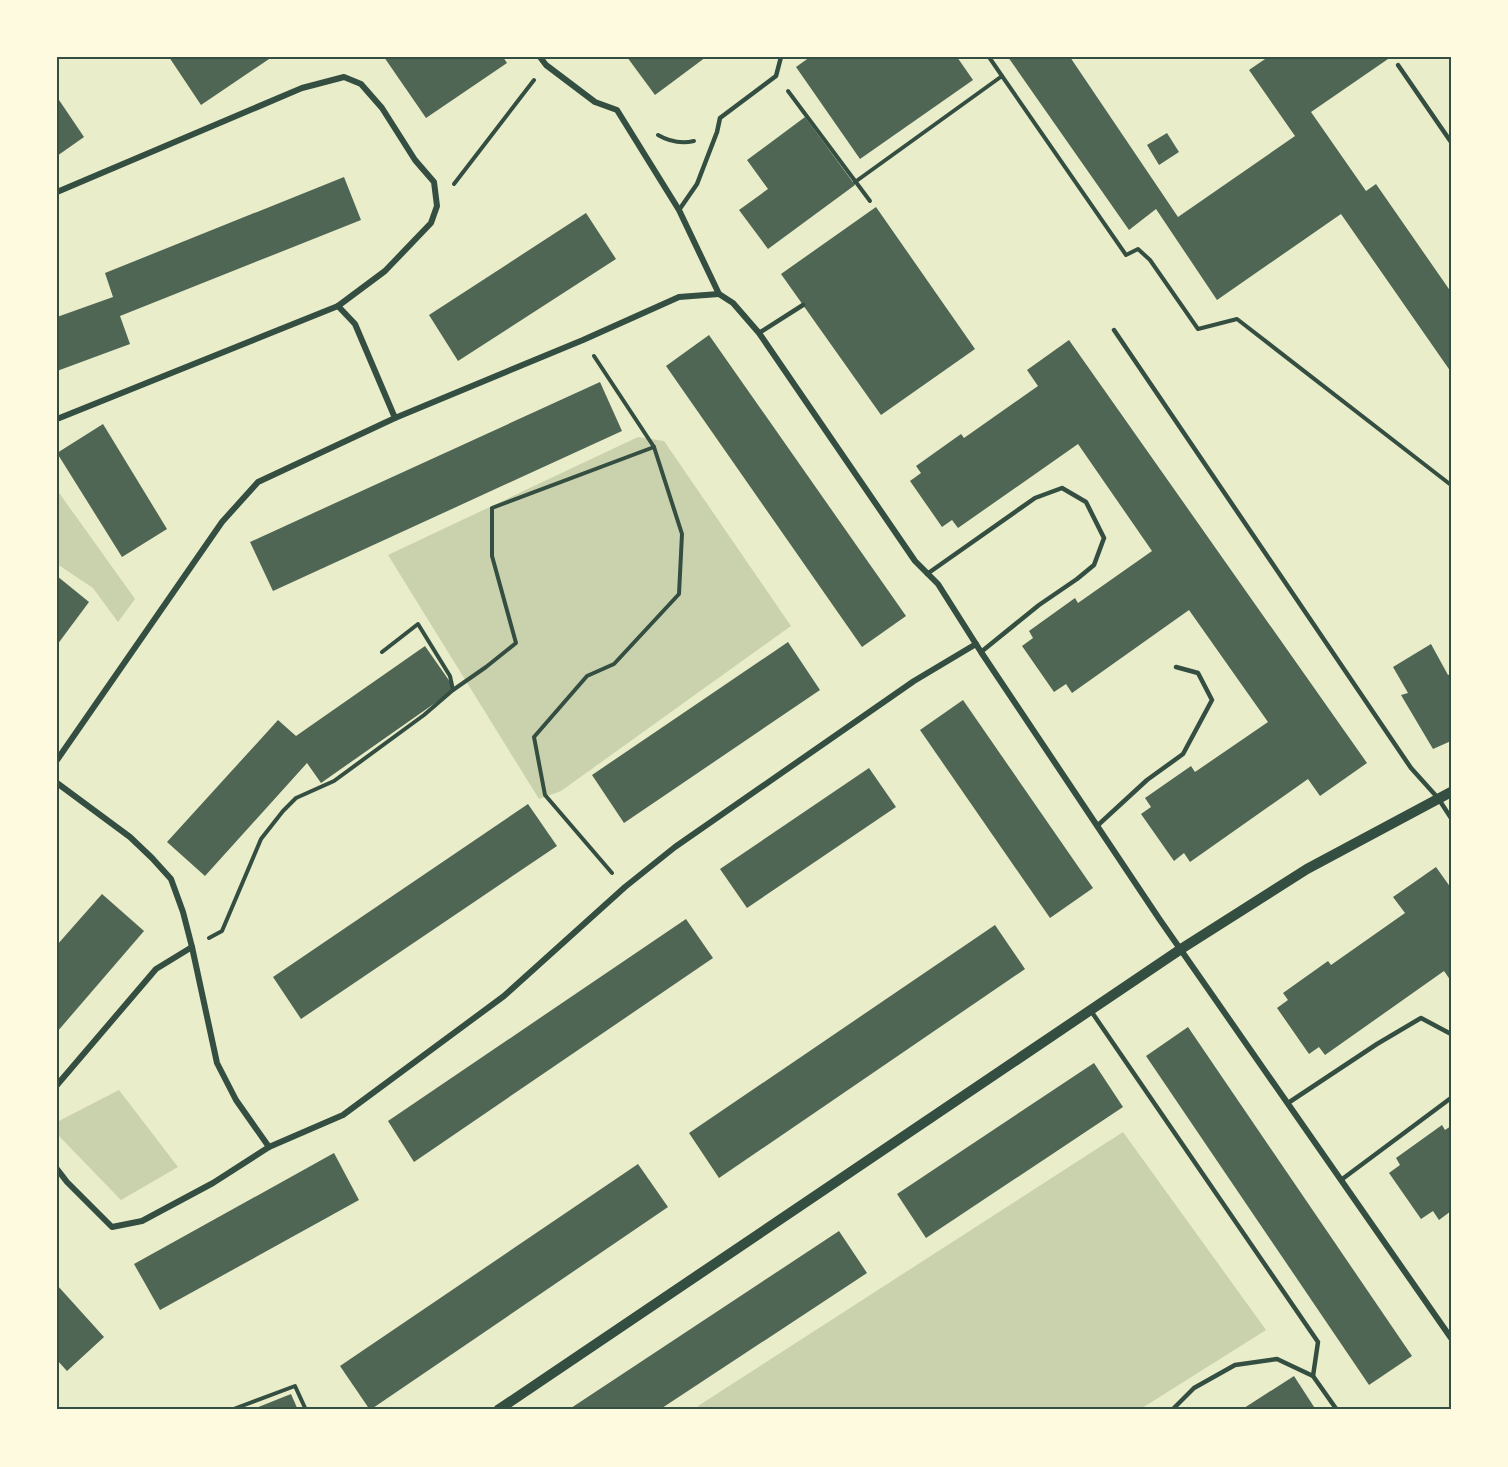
<svg xmlns="http://www.w3.org/2000/svg" width="1508" height="1467" font-family="'Zilla Slab',serif">
<style>
.green{fill:#cad2ad}
.building{fill:#4f6655}
.lines{fill:none;stroke-linecap:round;stroke-linejoin:round}
.path{stroke:#344e41;stroke-width:4}
.service{stroke:#344e41;stroke-width:4.5}
.minor{stroke:#344e41;stroke-width:6}
.tertiary{stroke:#344e41;stroke-width:10}
.neatline{fill:none;stroke:#344e41;stroke-width:2}
</style>
<rect width="100%" height="100%" fill="#e9edc9"/>
<g class="green">
<path d="M 638,437 L 664,441 L 791,626 L 561,791 L 539,799 L 388,555 Z"/>
<path d="M 57,490 L 135,599 L 118,622 L 93,588 L 57,564 Z"/>
<path d="M 119,1090 L 178,1167 L 121,1200 L 57,1134 L 57,1122 Z"/>
<path d="M 1123,1132 L 1266,1330 L 1139,1410 L 703,1410 L 698,1406 Z"/>
</g>
<g class="building">
<path d="M 169,57 L 272,57 L 201,105 Z"/>
<path d="M 384,57 L 503,57 L 507,63 L 426,118 Z"/>
<path d="M 627,57 L 706,57 L 655,95 Z"/>
<path d="M 810,57 L 957,57 L 973,80 L 860,159 L 796,67 Z"/>
<path d="M 1008,57 L 1070,57 L 1178,217 L 1295,136 L 1249,70 L 1268,57 L 1386,57 L 1388,59 L 1311,112 L 1366,191 L 1376,184 L 1451,292 L 1451,372 L 1341,214 L 1217,300 L 1156,209 L 1129,230 Z"/>
<path d="M 57,97 L 84,137 L 57,156 Z"/>
<path d="M 805,117 L 855,185 L 768,249 L 739,210 L 768,189 L 747,160 Z"/>
<path d="M 1167,133 L 1179,152 L 1159,165 L 1147,145 Z"/>
<path d="M 344,177 L 361,220 L 120,316 L 130,344 L 57,371 L 57,317 L 113,297 L 105,273 Z"/>
<path d="M 876,207 L 975,349 L 881,415 L 781,274 Z"/>
<path d="M 586,213 L 616,259 L 458,361 L 429,315 Z"/>
<path d="M 709,335 L 906,616 L 862,647 L 666,366 Z"/>
<path d="M 1069,340 L 1367,763 L 1320,796 L 1308,779 L 1190,862 L 1184,853 L 1174,861 L 1141,814 L 1151,807 L 1145,798 L 1191,766 L 1195,772 L 1268,722 L 1189,610 L 1072,693 L 1066,684 L 1054,692 L 1022,646 L 1033,638 L 1029,631 L 1075,598 L 1078,603 L 1152,551 L 1078,444 L 958,528 L 952,520 L 942,527 L 910,481 L 921,473 L 916,466 L 961,434 L 964,438 L 1038,386 L 1027,370 Z"/>
<path d="M 600,382 L 622,431 L 273,591 L 250,542 Z"/>
<path d="M 103,424 L 167,529 L 122,557 L 57,453 Z"/>
<path d="M 57,576 L 89,602 L 57,645 Z"/>
<path d="M 788,642 L 820,690 L 624,823 L 592,775 Z"/>
<path d="M 1431,644 L 1448,675 L 1451,674 L 1451,741 L 1433,749 L 1401,695 L 1408,693 L 1393,667 Z"/>
<path d="M 425,646 L 455,689 L 321,783 L 307,763 L 205,876 L 167,842 L 278,720 L 296,736 Z"/>
<path d="M 963,700 L 1093,888 L 1050,918 L 920,730 Z"/>
<path d="M 869,768 L 896,807 L 747,908 L 720,869 Z"/>
<path d="M 528,804 L 557,846 L 301,1019 L 273,977 Z"/>
<path d="M 1436,867 L 1451,888 L 1451,981 L 1444,971 L 1325,1055 L 1319,1047 L 1309,1054 L 1277,1008 L 1288,1000 L 1283,993 L 1328,961 L 1331,965 L 1405,913 L 1393,897 Z"/>
<path d="M 102,894 L 144,931 L 57,1032 L 57,945 Z"/>
<path d="M 686,919 L 713,958 L 414,1162 L 388,1121 Z"/>
<path d="M 995,925 L 1025,969 L 719,1178 L 689,1133 Z"/>
<path d="M 1188,1027 L 1412,1356 L 1369,1385 L 1146,1056 Z"/>
<path d="M 1094,1063 L 1123,1107 L 926,1238 L 897,1194 Z"/>
<path d="M 1442,1125 L 1445,1130 L 1451,1126 L 1451,1211 L 1439,1220 L 1433,1211 L 1421,1219 L 1389,1173 L 1400,1165 L 1396,1158 Z"/>
<path d="M 334,1153 L 359,1200 L 160,1310 L 134,1264 Z"/>
<path d="M 638,1164 L 668,1207 L 370,1410 L 340,1366 Z"/>
<path d="M 839,1231 L 867,1273 L 659,1410 L 568,1410 Z"/>
<path d="M 57,1285 L 104,1337 L 67,1371 L 57,1360 Z"/>
<path d="M 1294,1376 L 1316,1410 L 1241,1410 Z"/>
<path d="M 291,1394 L 298,1410 L 251,1410 Z"/>
</g>
<g class="lines">
<g class="path">
<path d="M 989,57 L 1002,76"/>
<path d="M 788,91 L 870,201"/>
<path d="M 658,135 C 670,142 681,144 694,141"/>
<path d="M 855,182 L 1002,76 L 1126,255 L 1138,249 L 1150,260 L 1198,329 L 1237,319 L 1451,485"/>
<path d="M 454,184 L 534,80"/>
<path d="M 594,356 L 654,447 L 682,534 L 679,594 L 614,664 L 587,676 L 534,737 L 545,795 L 612,873"/>
<path d="M 453,690 L 486,667 L 516,643 L 492,556 L 492,508 L 654,447"/>
<path d="M 209,938 L 222,931 L 261,839 L 283,811 L 296,798 L 334,781 L 424,715 L 453,690 L 450,676 L 418,624 L 382,652"/>
<path d="M 231,1410 L 295,1386 L 306,1410"/>
</g>
<g class="service">
<path d="M 1398,65 L 1451,142"/>
<path d="M 679,210 L 697,184 L 717,132 L 720,118 L 776,76 L 781,57"/>
<path d="M 1114,330 L 1411,768 L 1438,798 L 1451,818"/>
<path d="M 759,333 L 803,305"/>
<path d="M 927,574 L 1035,498 L 1062,488 L 1086,502 L 1104,538 L 1094,565 L 1077,579 L 1039,605 L 981,652"/>
<path d="M 1097,826 L 1147,780 L 1183,754 L 1212,700 L 1198,673 L 1176,667"/>
<path d="M 1091,1011 L 1318,1342 L 1313,1376"/>
<path d="M 1288,1103 L 1377,1044 L 1421,1018 L 1451,1034"/>
<path d="M 1341,1180 L 1451,1098"/>
<path d="M 1172,1410 L 1194,1388 L 1235,1365 L 1277,1359 L 1313,1376 L 1337,1410"/>
</g>
<g class="minor">
<path d="M 540,57 L 546,65 L 595,102 L 617,110 L 679,210 L 719,294 L 733,303 L 759,333 L 915,561 L 938,584 L 981,652 L 1160,920 L 1451,1338"/>
<path d="M 57,192 L 302,88 L 344,77 L 361,84 L 382,108 L 415,160 L 434,182 L 437,206 L 431,223 L 385,271 L 338,306"/>
<path d="M 57,419 L 338,306 L 355,324 L 395,418"/>
<path d="M 57,760 L 222,522 L 258,482 L 395,418 L 583,340 L 679,297 L 719,294"/>
<path d="M 57,783 L 130,837 L 152,858 L 171,879 L 183,912 L 192,947 L 217,1063 L 236,1100 L 269,1147"/>
<path d="M 57,1085 L 156,969 L 192,947"/>
<path d="M 57,1169 L 67,1182 L 112,1227 L 142,1221 L 213,1183 L 269,1147 L 343,1115 L 504,996 L 625,887 L 675,847 L 914,681 L 976,644"/>
</g>
<path class="tertiary" d="M 498,1410 L 1181,949 L 1307,869 L 1451,792"/>
</g>
<rect width="1508" height="1467" fill="none" stroke="#fefae0" stroke-width="117"/>
<rect x="58" y="58" width="1392" height="1350" class="neatline"/>
</svg>
